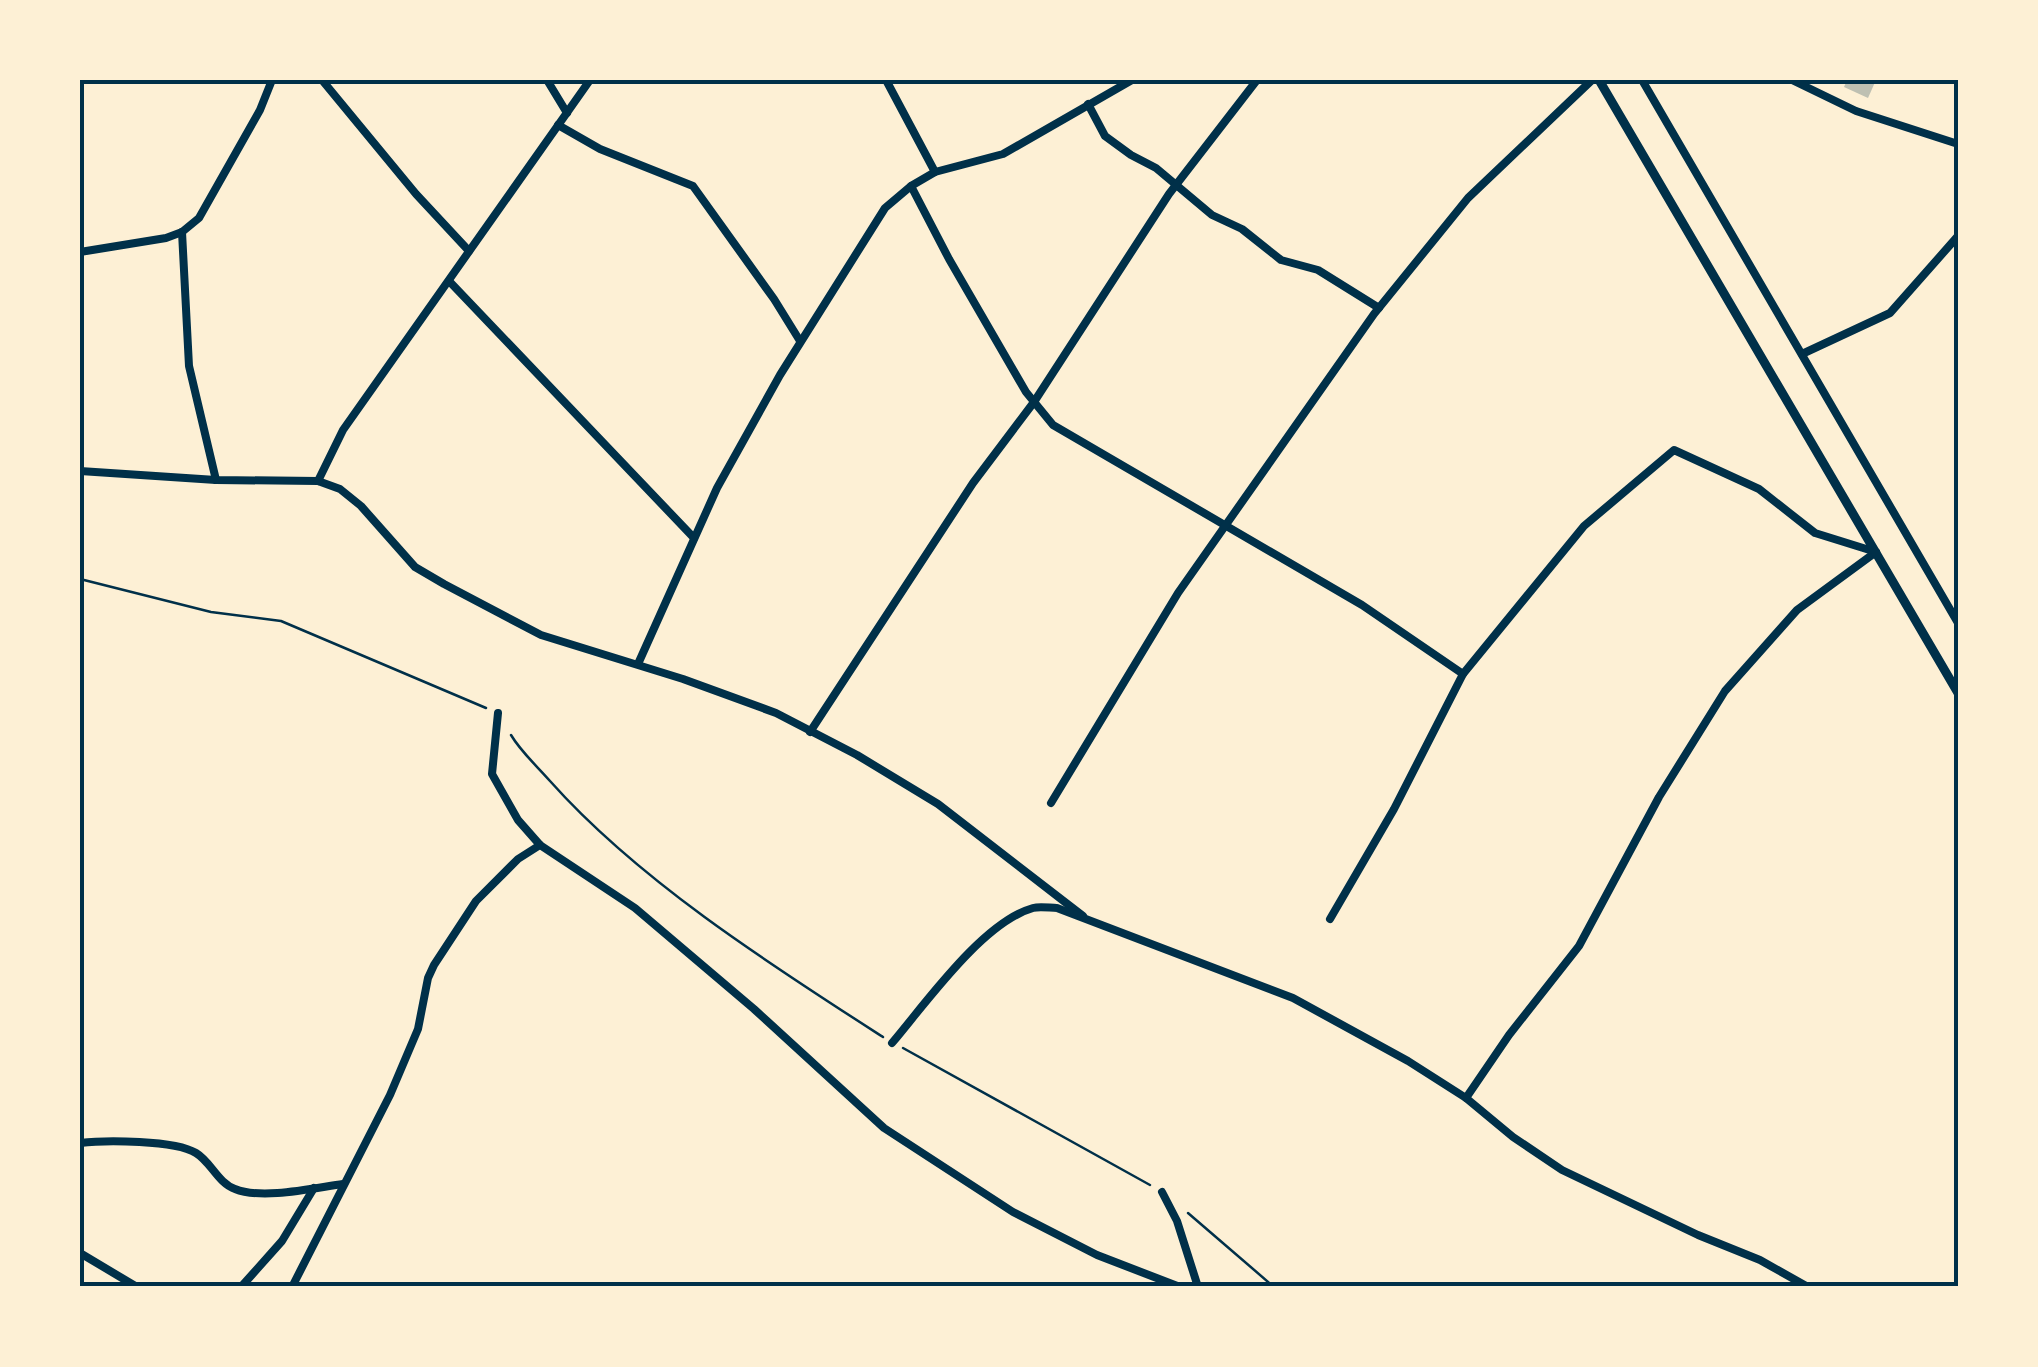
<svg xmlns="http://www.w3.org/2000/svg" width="2038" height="1367" font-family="Lora,serif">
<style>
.building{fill:#bec0b2}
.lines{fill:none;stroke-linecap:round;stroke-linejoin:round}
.path{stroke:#003049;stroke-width:2.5}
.minor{stroke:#003049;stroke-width:8}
.tertiary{stroke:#003049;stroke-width:9}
.neatline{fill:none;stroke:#003049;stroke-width:4}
</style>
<rect width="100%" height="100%" fill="#fdf0d5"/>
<path class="building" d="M 1847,80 L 1876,80 L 1868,98 L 1844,87 Z"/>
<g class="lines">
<g class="path">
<path d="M 80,579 L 211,612 L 281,621 L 486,708"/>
<path d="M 511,735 C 521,752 537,766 550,781 C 639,881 771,965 883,1037"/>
<path d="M 903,1048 L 1150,1185"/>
<path d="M 1188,1213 L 1274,1287"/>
</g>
<g class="minor">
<path d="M 322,80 L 416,194 L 469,251"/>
<path d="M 547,80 L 567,113"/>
<path d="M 886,80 L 935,172"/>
<path d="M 1642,80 L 1958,623"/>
<path d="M 1792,80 L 1856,111 L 1958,144"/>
<path d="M 1088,104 L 1105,136 L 1131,155 L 1156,168 L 1212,215 L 1242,229 L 1281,260 L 1318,270 L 1379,308"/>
<path d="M 558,125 L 600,149 L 693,186 L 774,299 L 800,341"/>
<path d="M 911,186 L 949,259 L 1026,392 L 1053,425 L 1362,605 L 1463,674"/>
<path d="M 182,232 L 189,366 L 216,480"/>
<path d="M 80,252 L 166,238 L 182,232 L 199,218 L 260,110 L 272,80"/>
<path d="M 449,281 L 694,538"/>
<path d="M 1802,354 L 1890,313 L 1958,236"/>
<path d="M 80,471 L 216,480 L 318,481 L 340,489 L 361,506 L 415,567 L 444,584 L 541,635 L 683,679 L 776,713 L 857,755 L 938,804 L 1083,916"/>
<path d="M 318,481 L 343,430 L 590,80"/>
<path d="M 638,664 L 717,488 L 780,375 L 885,208 L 911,186 L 935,172 L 1003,154 L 1132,80"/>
<path d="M 498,713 L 492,774 L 518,820 L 540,845 L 635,908 L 754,1009 L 884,1128 L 1013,1212 L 1097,1255 L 1180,1287"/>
<path d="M 810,732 L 973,483 L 1034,402 L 1169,194 L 1257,80"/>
<path d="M 1051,803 L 1178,593 L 1374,314 L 1468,198 L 1592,80"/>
<path d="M 1330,919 L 1394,809 L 1463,674 L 1584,526 L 1674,450 L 1759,489 L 1815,533 L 1876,552"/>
<path d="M 892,1043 C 926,1003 983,922 1033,908 C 1040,906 1050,908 1057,908 L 1293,998 L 1408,1061 L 1466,1098 L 1513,1137 L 1562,1170 L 1698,1235 L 1760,1260 L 1808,1287"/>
<path d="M 1466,1098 L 1509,1035 L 1579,946 L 1659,797 L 1725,691 L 1797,610 L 1876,552"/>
<path d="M 80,1143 C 105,1140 175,1140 196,1153 C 211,1162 218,1183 235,1189 C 262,1200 314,1188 343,1184"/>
<path d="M 1162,1192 L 1177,1221 L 1198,1287"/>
<path d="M 80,1253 L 137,1287"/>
<path d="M 241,1287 L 282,1241 L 314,1188"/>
<path d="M 292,1287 L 390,1095 L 418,1029 L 428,978 L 434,965 L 476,901 L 518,859 L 540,845"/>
</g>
<path class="tertiary" d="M 1599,80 L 1958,693"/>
</g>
<rect width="2038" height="1367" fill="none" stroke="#fdf0d5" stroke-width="165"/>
<rect x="82" y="82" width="1874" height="1202" class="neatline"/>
</svg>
